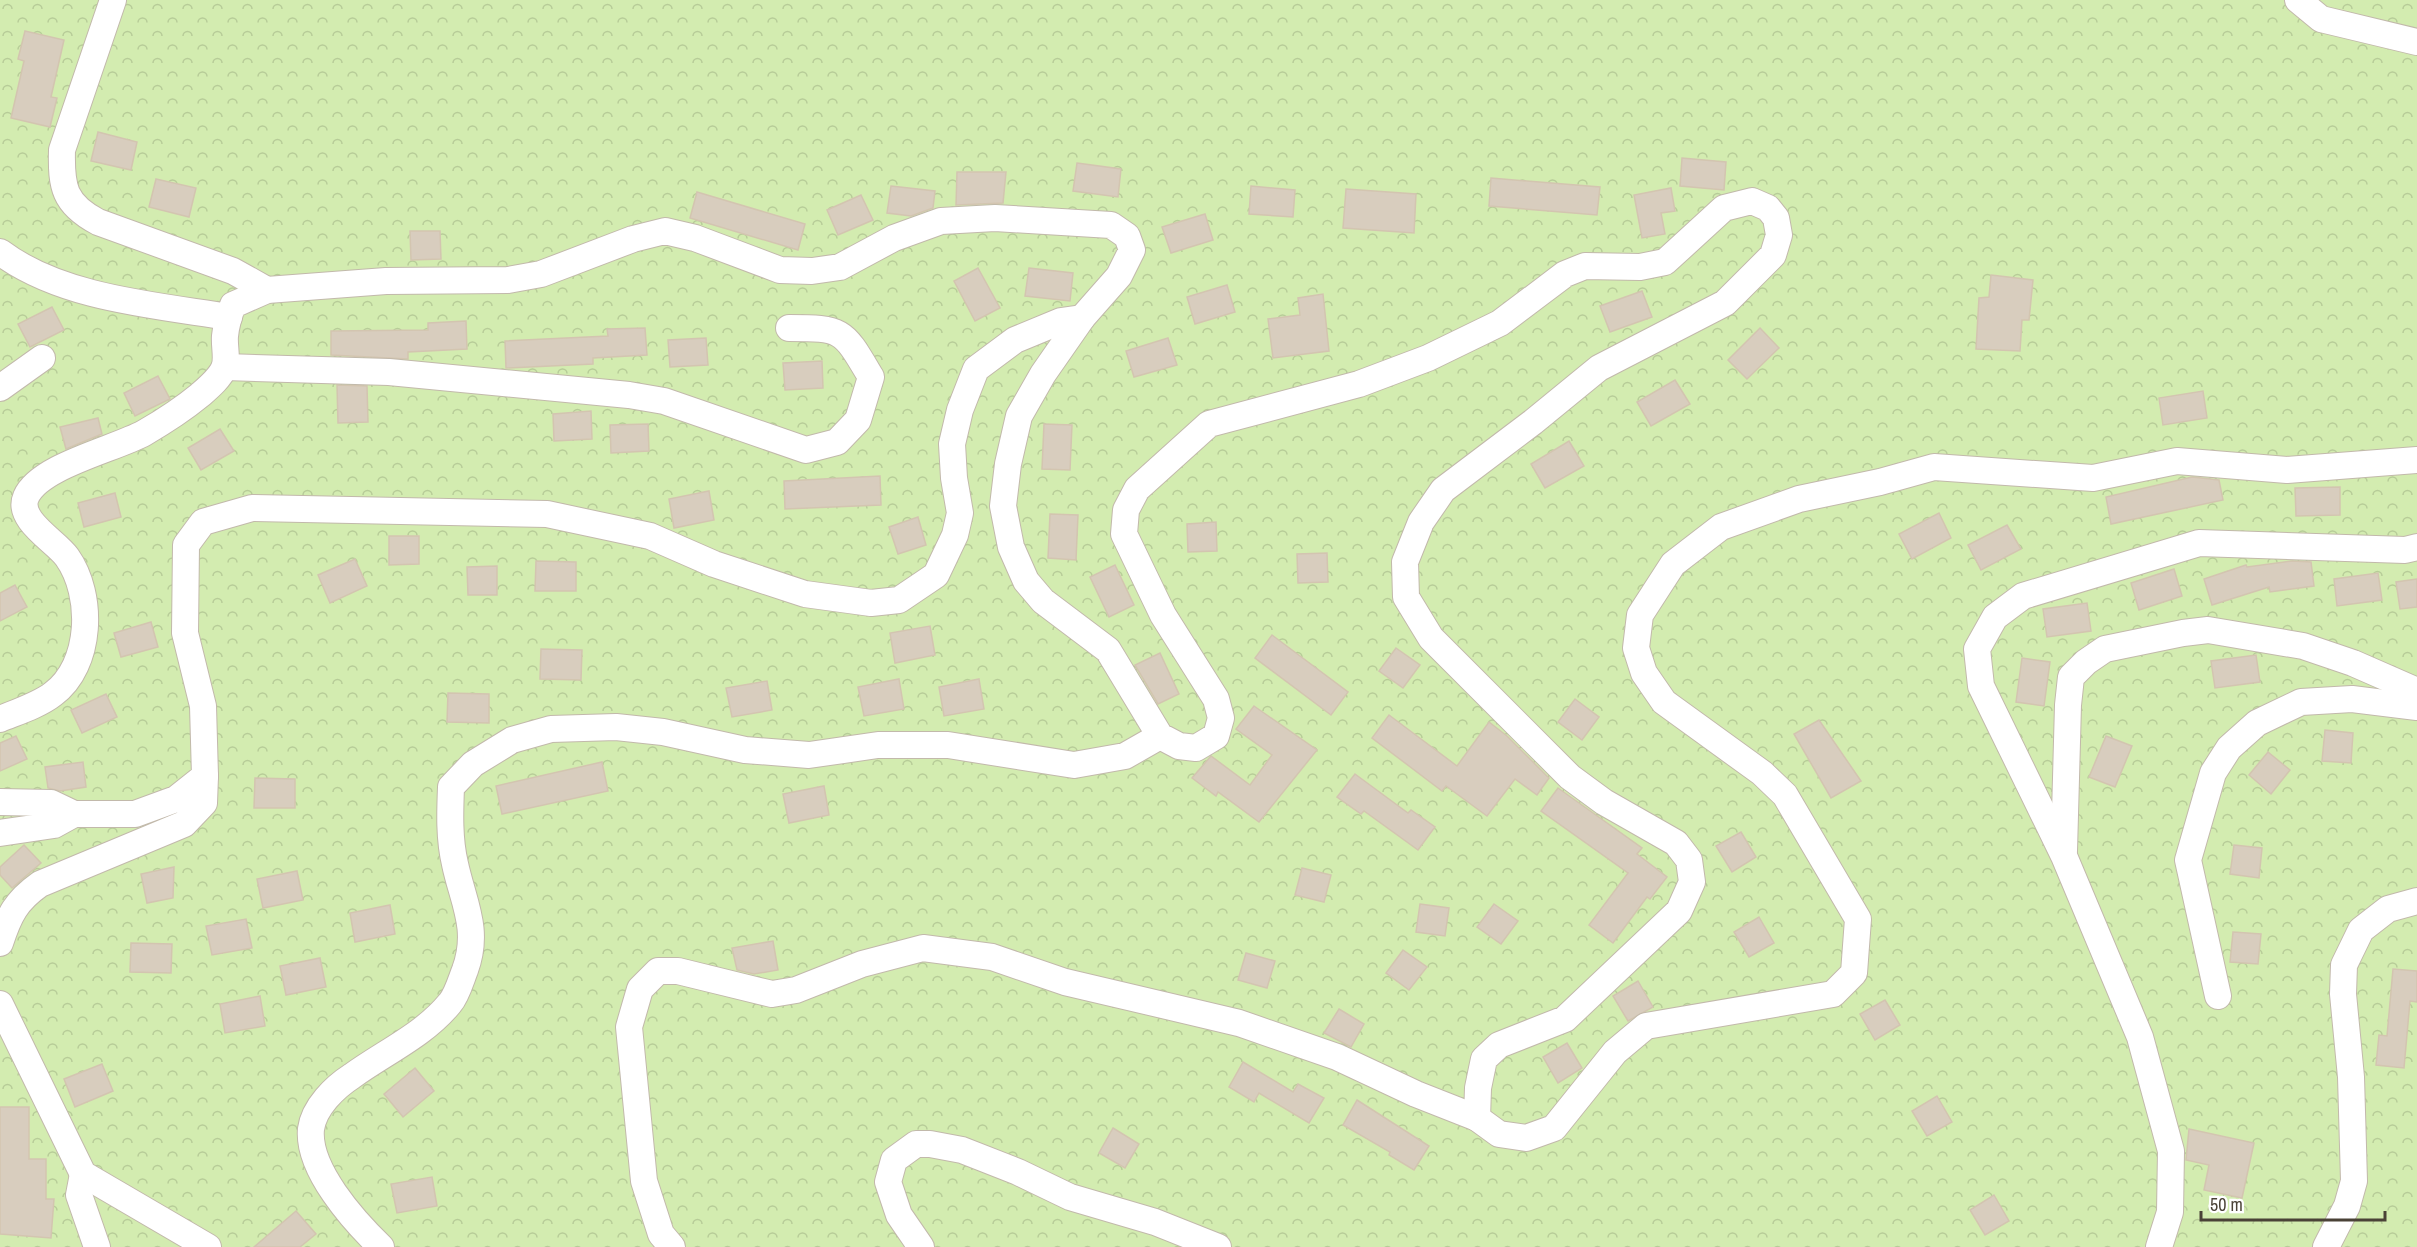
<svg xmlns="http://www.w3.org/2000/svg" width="2417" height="1247" font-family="'Archivo Narrow',sans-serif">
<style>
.forest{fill:url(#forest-crowns)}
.building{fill:#d8cdbe;stroke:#d3c5b0;stroke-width:1.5}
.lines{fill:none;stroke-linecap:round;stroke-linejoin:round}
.street-casing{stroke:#c2b9ab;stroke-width:28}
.street{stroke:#fff;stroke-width:26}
</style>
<defs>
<pattern id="forest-crowns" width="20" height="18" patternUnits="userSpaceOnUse" patternTransform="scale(1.5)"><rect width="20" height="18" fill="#d3ecb0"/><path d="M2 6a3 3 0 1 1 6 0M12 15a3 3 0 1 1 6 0" fill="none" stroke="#b7cc98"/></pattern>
</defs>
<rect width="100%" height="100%" fill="#f6f1e9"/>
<rect class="forest" x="0" y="0" width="2417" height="1247"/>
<g class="building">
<path d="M 25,31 L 64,40 L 51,97 L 57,98 L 50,127 L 11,118 L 24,61 L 18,59 Z"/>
<path d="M 98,132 L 137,142 L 131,170 L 91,161 Z"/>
<path d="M 1682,158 L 1726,162 L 1724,190 L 1680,186 Z"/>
<path d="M 1077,163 L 1121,169 L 1118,197 L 1073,191 Z"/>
<path d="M 957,172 L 1006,172 L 1003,203 L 956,205 Z"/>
<path d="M 1491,178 L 1600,187 L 1597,215 L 1489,206 Z"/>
<path d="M 156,179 L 196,188 L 189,217 L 149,207 Z"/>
<path d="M 891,186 L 935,191 L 933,208 L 911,216 L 887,213 Z"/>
<path d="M 1251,186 L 1295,190 L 1293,217 L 1249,214 Z"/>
<path d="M 1671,188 L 1675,211 L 1661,213 L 1665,234 L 1642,238 L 1634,195 Z"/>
<path d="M 1346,189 L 1416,194 L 1414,233 L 1343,228 Z"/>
<path d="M 697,192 L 805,224 L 798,250 L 690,218 Z"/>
<path d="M 861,195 L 873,220 L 838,235 L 827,210 Z"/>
<path d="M 1205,214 L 1213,240 L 1171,253 L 1162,227 Z"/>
<path d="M 410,231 L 440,231 L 441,259 L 411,260 Z"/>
<path d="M 978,268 L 1000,308 L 975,321 L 954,281 Z"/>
<path d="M 1029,268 L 1073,273 L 1070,301 L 1025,296 Z"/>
<path d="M 1991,275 L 2033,280 L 2029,320 L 2022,320 L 2020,351 L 1976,349 L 1979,298 L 1989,297 Z"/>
<path d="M 1227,285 L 1235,312 L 1195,324 L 1187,297 Z"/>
<path d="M 1642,291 L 1652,317 L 1610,332 L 1600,306 Z"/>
<path d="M 1323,294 L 1329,351 L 1273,358 L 1268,319 L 1300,315 L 1298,298 Z"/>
<path d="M 52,307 L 64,330 L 30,347 L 18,324 Z"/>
<path d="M 466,321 L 467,349 L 408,352 L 408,359 L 331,355 L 331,331 L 428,330 L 428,323 Z"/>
<path d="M 645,328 L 647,355 L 593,358 L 593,364 L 506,368 L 505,341 L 608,336 L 607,329 Z"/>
<path d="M 1760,328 L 1779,348 L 1747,379 L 1728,360 Z"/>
<path d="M 706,338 L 708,365 L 670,367 L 668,340 Z"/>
<path d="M 1168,338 L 1177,365 L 1134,377 L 1126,351 Z"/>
<path d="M 822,361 L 823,388 L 785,390 L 783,363 Z"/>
<path d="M 158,376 L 170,399 L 135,416 L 124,393 Z"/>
<path d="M 1675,380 L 1690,404 L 1651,426 L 1637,402 Z"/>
<path d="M 337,385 L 367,386 L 368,422 L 338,423 Z"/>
<path d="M 2203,391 L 2207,418 L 2163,425 L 2159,398 Z"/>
<path d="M 591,411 L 592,439 L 554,441 L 553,414 Z"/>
<path d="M 98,418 L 102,434 L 66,449 L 60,427 Z"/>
<path d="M 648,424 L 649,451 L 611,453 L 610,425 Z"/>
<path d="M 1044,424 L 1072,425 L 1070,470 L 1042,469 Z"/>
<path d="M 220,429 L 234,451 L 201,470 L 188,448 Z"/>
<path d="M 1569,441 L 1584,466 L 1545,488 L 1531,464 Z"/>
<path d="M 880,476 L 881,505 L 785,509 L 784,481 Z"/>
<path d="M 2192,477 L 2219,480 L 2223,500 L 2111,524 L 2106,497 Z"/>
<path d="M 2340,487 L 2340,515 L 2296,516 L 2295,488 Z"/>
<path d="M 709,491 L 714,520 L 674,528 L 669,499 Z"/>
<path d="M 115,493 L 121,517 L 84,527 L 78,503 Z"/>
<path d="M 1939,513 L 1951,538 L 1912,559 L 1899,534 Z"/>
<path d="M 1050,514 L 1078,515 L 1076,560 L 1048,558 Z"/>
<path d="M 918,517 L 926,545 L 898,554 L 889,527 Z"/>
<path d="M 1216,522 L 1217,551 L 1188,552 L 1187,524 Z"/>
<path d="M 2007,525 L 2021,549 L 1981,570 L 1968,545 Z"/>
<path d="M 389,536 L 419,536 L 419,564 L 389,565 Z"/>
<path d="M 1327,553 L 1328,582 L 1298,583 L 1297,554 Z"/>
<path d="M 355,559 L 367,586 L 330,603 L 318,575 Z"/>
<path d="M 536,561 L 576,562 L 576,591 L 535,591 Z"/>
<path d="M 2292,561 L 2311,562 L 2314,586 L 2270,592 L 2269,587 L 2212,605 L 2204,579 L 2246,565 L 2247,567 Z"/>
<path d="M 1115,565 L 1134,605 L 1109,617 L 1090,577 Z"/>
<path d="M 497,566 L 497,595 L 468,595 L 467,567 Z"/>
<path d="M 2174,569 L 2182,596 L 2139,610 L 2131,583 Z"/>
<path d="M 2378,573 L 2382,600 L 2337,606 L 2334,579 Z"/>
<path d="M 2417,579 L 2417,607 L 2400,609 L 2396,582 Z"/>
<path d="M 15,585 L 27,607 L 0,621 L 0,593 Z"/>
<path d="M 2087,603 L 2091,631 L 2047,637 L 2043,609 Z"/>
<path d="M 151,622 L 158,647 L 121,657 L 114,633 Z"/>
<path d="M 930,626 L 935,655 L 895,663 L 890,633 Z"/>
<path d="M 1272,635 L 1348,692 L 1331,715 L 1255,658 Z"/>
<path d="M 1396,648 L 1420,665 L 1403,688 L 1379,671 Z"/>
<path d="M 541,649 L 582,650 L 581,680 L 540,679 Z"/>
<path d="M 1160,653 L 1179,694 L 1158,704 L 1135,665 Z"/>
<path d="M 2256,655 L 2260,682 L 2215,688 L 2211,661 Z"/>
<path d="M 2022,658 L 2050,662 L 2044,706 L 2016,702 Z"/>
<path d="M 899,679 L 904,709 L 864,716 L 858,687 Z"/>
<path d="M 979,679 L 984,709 L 944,716 L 939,687 Z"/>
<path d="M 767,681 L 772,710 L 732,717 L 726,688 Z"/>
<path d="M 448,693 L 489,694 L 489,723 L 447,722 Z"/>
<path d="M 106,694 L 117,717 L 82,733 L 71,710 Z"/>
<path d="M 1575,699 L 1599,717 L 1582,740 L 1558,722 Z"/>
<path d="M 1254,706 L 1317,750 L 1259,822 L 1218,792 L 1216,796 L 1192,778 L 1211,756 L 1250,785 L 1272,755 L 1236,729 Z"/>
<path d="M 1389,715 L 1457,766 L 1489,722 L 1507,736 L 1549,778 L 1537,795 L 1515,779 L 1487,816 L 1446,786 L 1442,791 L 1372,738 Z"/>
<path d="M 1819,720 L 1861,781 L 1831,798 L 1794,734 Z"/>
<path d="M 2325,730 L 2353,733 L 2351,763 L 2322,761 Z"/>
<path d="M 16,736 L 27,759 L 0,771 L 0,743 Z"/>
<path d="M 2106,736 L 2132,746 L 2115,787 L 2089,777 Z"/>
<path d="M 2268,752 L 2290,770 L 2271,794 L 2249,775 Z"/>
<path d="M 83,762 L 86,787 L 60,791 L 48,788 L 45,767 Z"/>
<path d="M 602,762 L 608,791 L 502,814 L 496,786 Z"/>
<path d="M 1355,774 L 1408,813 L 1411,810 L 1435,827 L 1418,850 L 1364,811 L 1361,814 L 1337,797 Z"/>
<path d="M 255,778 L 295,779 L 295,808 L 254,808 Z"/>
<path d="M 824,786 L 829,815 L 789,823 L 783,794 Z"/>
<path d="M 1558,788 L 1642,848 L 1637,854 L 1667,877 L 1650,899 L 1647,897 L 1613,943 L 1589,925 L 1628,873 L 1541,811 Z"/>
<path d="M 1741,832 L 1756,857 L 1732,872 L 1716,846 Z"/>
<path d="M 24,845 L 41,863 L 12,888 L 0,875 L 0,867 Z"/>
<path d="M 2234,845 L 2262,848 L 2259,878 L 2230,874 Z"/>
<path d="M 174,867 L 173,898 L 147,903 L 141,874 Z"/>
<path d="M 1302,868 L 1331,875 L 1324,902 L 1295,895 Z"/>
<path d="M 297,871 L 303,900 L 263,908 L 257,879 Z"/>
<path d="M 1420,904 L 1449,908 L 1445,936 L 1416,932 Z"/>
<path d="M 1494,904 L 1518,921 L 1501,944 L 1477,927 Z"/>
<path d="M 390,905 L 395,934 L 355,942 L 350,913 Z"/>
<path d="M 1759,917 L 1774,943 L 1749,957 L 1734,932 Z"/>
<path d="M 246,919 L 252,948 L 212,955 L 206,926 Z"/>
<path d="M 2233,932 L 2261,934 L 2258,964 L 2230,962 Z"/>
<path d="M 773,941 L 778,970 L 754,974 L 737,970 L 732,948 Z"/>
<path d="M 131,943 L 172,944 L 171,973 L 130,972 Z"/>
<path d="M 1403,950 L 1427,967 L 1409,990 L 1386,973 Z"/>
<path d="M 1246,953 L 1275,961 L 1267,988 L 1238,980 Z"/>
<path d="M 320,958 L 326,987 L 286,995 L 280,966 Z"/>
<path d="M 2393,969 L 2417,971 L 2417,1002 L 2410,1001 L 2404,1068 L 2376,1065 L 2379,1035 L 2387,1036 Z"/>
<path d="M 1638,981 L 1653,1007 L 1628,1021 L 1613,996 Z"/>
<path d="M 260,996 L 265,1026 L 225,1033 L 220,1004 Z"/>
<path d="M 1885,1000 L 1900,1025 L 1875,1040 L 1860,1014 Z"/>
<path d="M 1339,1009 L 1364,1024 L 1351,1047 L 1324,1033 Z"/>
<path d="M 1567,1043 L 1582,1068 L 1558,1083 L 1543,1057 Z"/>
<path d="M 1243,1062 L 1293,1092 L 1298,1084 L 1324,1098 L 1309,1123 L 1259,1093 L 1254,1102 L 1229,1087 Z"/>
<path d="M 102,1064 L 113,1091 L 75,1107 L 64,1079 Z"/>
<path d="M 415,1068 L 434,1091 L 403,1117 L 384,1094 Z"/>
<path d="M 1937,1096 L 1952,1122 L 1927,1136 L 1912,1111 Z"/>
<path d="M 1357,1100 L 1429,1146 L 1414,1170 L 1389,1155 L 1390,1152 L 1343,1125 Z"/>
<path d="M 0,1107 L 29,1107 L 29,1159 L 46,1159 L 46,1199 L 54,1199 L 51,1238 L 0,1234 Z"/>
<path d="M 1113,1128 L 1139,1144 L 1125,1168 L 1099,1153 Z"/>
<path d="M 2189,1129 L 2254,1143 L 2242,1198 L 2204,1190 L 2209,1165 L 2186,1160 Z"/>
<path d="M 432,1177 L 437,1206 L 397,1213 L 391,1184 Z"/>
<path d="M 1994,1195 L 2009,1221 L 1985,1235 L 1970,1210 Z"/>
<path d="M 296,1211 L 316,1234 L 300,1247 L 254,1247 Z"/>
</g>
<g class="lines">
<g class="street-casing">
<g id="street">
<path d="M 113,0 L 62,150 C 61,187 64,204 98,222 L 233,271 L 267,290"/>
<path d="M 2298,0 L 2321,19 L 2417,42"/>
<path d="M 0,252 C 61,298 154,305 229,317"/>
<path d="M 225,367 L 389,372 L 629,395 L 664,401 L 806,450 L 837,442 L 858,420 L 871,377 C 843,330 844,328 789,328"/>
<path d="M 0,388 L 42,358"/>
<path d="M 0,719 C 17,712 39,705 53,694 C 92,665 94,595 67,557 C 57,542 16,520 26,497 C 39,466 115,449 144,433 C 163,422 183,409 200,395 C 208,388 220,378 224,368 C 228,359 224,346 225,336 C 226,326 229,315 233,305 L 267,290 L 386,281 L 508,280 L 541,274 L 633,239 L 665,231 L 695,238 L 780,270 L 812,271 L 840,267 L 894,238 L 941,221 L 995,218 L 1111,225 L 1127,236 L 1132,250 L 1119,276 L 1082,318 L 1043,374 L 1019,416 L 1008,464 L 1003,506 L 1011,547 L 1026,581 L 1043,601 L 1108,650 L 1160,736 L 1179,746 L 1196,748 L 1216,736 L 1221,718 L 1216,699 L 1163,615 L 1124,534 L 1126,510 L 1137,489 L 1209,424 L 1359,384 L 1428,358 L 1500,323 L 1565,274 L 1585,266 L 1640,267 L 1665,262 L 1724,208 L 1752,201 L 1768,208 L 1776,218 L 1779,235 L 1773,255 L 1725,303 L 1599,368 L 1533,422 L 1443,490 L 1421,522 L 1405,562 L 1406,597 L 1431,638 L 1570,777 L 1604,802 L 1676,843 L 1689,860 L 1692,882 L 1679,911 L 1565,1019 L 1499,1045 L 1484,1059 L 1478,1088 L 1477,1118"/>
<path d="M 0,802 L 51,803 L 74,814 L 135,814 L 176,799 L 205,776 L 203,706 L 185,633 L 186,545 L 203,522 L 252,508 L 547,514 L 650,536 L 714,564 L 805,594 L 871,603 L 899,600 L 936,575 L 955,535 L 960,513 L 954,478 L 952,444 L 960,410 L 976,369 L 1015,340 L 1061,321 L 1082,318"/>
<path d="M 0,833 L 54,825 L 74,814"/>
<path d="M 2064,851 L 2068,705 L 2071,677 L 2086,662 L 2105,649 L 2183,633 L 2208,630 L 2303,646 L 2353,663 L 2417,691"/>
<path d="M 0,943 C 9,915 16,901 40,884 L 184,824 L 204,803 L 205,776"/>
<path d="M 2218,996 L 2188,860 L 2213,773 L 2229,748 L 2257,723 L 2301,702 L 2352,699 L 2417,707"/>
<path d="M 0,1004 L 83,1174 L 208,1247"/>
<path d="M 83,1174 L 79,1195 L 97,1247"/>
<path d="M 381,1247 C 354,1221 307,1169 311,1129 C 314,1107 335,1087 352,1076 C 385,1052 424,1035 450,1003 C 457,995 461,980 465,970 C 480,929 463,902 455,864 C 449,839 450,812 451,787 L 473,764 L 512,740 L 551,729 L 616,727 L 663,732 L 745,750 L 809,755 L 878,745 L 948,745 L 1074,765 L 1125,756 L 1160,736"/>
<path d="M 672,1247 L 661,1234 L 644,1181 L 629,1027 L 640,989 L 658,971 L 678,971 L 772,994 L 796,990 L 862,964 L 923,948 L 992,957 L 1065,982 L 1239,1023 L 1337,1057 L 1416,1094 L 1477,1118 L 1499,1134 L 1526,1138 L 1554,1128 L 1615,1052 L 1646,1026 L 1833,994 L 1854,973 L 1858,919 L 1785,795 L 1762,773 L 1664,702 L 1644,673 L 1636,648 L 1640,615 L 1673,564 L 1721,527 L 1799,499 L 1880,482 L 1934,467 L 2093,478 L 2177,461 L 2287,470 L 2417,460"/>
<path d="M 921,1247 L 899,1215 L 888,1182 L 894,1160 L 916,1144 L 930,1144 L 962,1150 L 1018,1172 L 1070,1197 L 1155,1222 L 1218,1247"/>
<path d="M 2159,1247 L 2170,1212 L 2171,1151 L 2140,1037 L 2064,856 L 1981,686 L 1977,649 L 1995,617 L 2023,596 L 2199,543 L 2405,550 L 2417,547"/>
<path d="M 2326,1247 L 2347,1206 L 2354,1181 L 2351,1077 L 2343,994 L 2344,965 L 2361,930 L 2388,909 L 2417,901"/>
</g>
</g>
<use href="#street" class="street"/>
</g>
<path d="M2201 1211v9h184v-9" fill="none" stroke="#4a4237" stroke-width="3"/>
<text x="2210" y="1211" font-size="18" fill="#4a4237" stroke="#ffffff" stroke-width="4.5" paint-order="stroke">50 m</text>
</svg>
